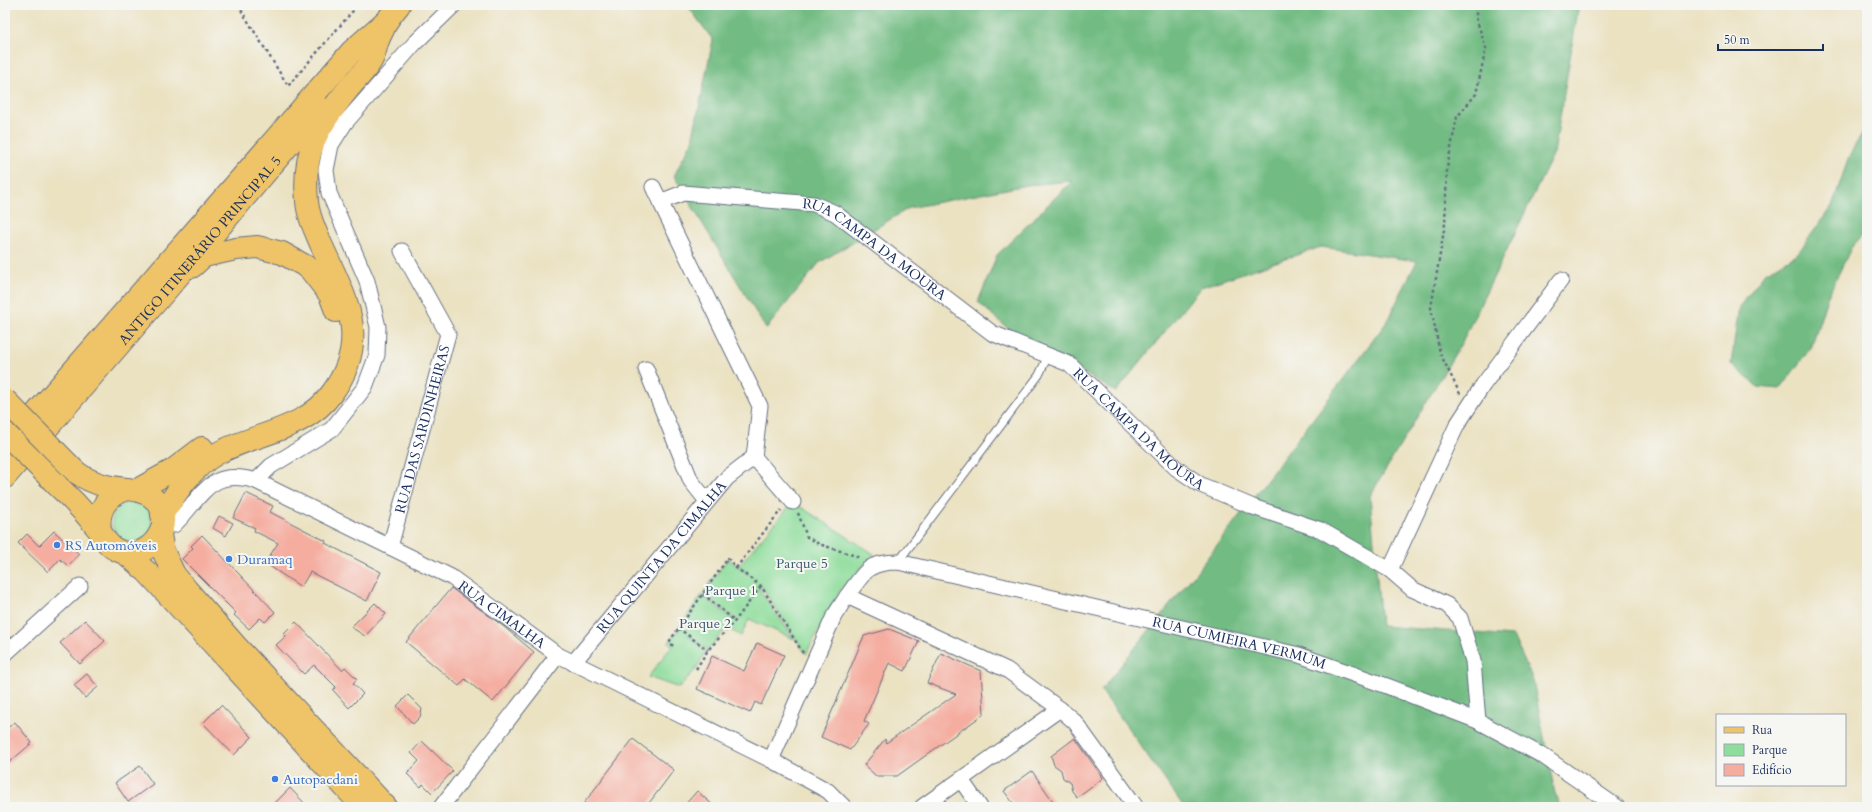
<svg xmlns="http://www.w3.org/2000/svg" width="1872" height="812" font-family="Cardo,serif">
<style>
.green{fill:#8edd9b;stroke:#54867c}
.forest{fill:#72bc83;stroke:#467670}
.building{fill:#f5ada0}
.lines{fill:none;stroke-linecap:round;stroke-linejoin:round}
.service-casing{stroke:#646e81;stroke-width:9}
.minor-casing{stroke:#646e81;stroke-width:17}
.primary-casing{stroke:#646e81;stroke-width:24}
.trunk-casing{stroke:#646e81;stroke-width:24}
.path{stroke:#646e81;stroke-width:2.5;stroke-dasharray:3 3;stroke-linecap:butt}
.service{stroke:#fff;stroke-width:7}
.minor{stroke:#fff;stroke-width:15}
.primary{stroke:#efc469;stroke-width:22}
.trunk{stroke:#efc469;stroke-width:22}
.primary-bridge-casing{stroke:#646e81;stroke-width:24;stroke-linecap:butt}
.primary-bridge{stroke:#efc469;stroke-width:22}
.shop-dot{fill:#3f7fe0;stroke:#f6f6f2;stroke-width:1.5}
.labels{text-anchor:middle;stroke-width:4;stroke-linejoin:round;paint-order:stroke}
.street-label{font-size:14px;fill:#1b2f5e;stroke:#f6f6f2}
.shop-label{font-size:14px;fill:#366cbe;stroke:#f6f6f2;text-anchor:start}
.park-label{font-size:14px;fill:#385a6d;stroke:#f6f6f2}
</style>
<rect width="100%" height="100%" fill="#f6f6f2"/>
<filter id="ink" filterUnits="userSpaceOnUse"><feTurbulence type="fractalNoise" baseFrequency=".025" numOctaves="2"/><feDisplacementMap in="SourceGraphic" scale="8" xChannelSelector="R" yChannelSelector="G"/><feConvolveMatrix kernelMatrix="1 2 1 2 8 2 1 2 1" color-interpolation-filters="sRGB"/></filter>
<filter id="wash" filterUnits="userSpaceOnUse"><feTurbulence type="fractalNoise" baseFrequency=".012" numOctaves="4" result="noise"/><feDisplacementMap in="SourceGraphic" scale="16" xChannelSelector="R" yChannelSelector="G"/><feGaussianBlur stdDeviation="0.9" result="paint"/><feColorMatrix in="noise" values="0 0 0 0 0 0 0 0 0 0 0 0 0 0 0 0 0 1.4 0 .05"/><feComposite in="paint" operator="in"/></filter>
<g filter="url(#wash)">
<rect width="100%" height="100%" fill="#ebe2c2"/>
<g class="green">
<circle cx="132" cy="522" r="20"/>
<path d="M 793,502 L 874,554 L 841,589 L 806,654 L 761,586 L 759,589 L 794,639 L 749,619 L 741,636 L 727,628 L 708,650 L 687,634 L 706,651 L 696,669 L 679,688 L 648,677 L 672,646 L 669,642 L 702,595 L 734,620 L 735,619 L 703,593 L 728,558 L 749,575 L 739,565 Z"/>
</g>
<g class="forest">
<path d="M 687,5 L 1579,5 L 1554,153 L 1462,342 L 1370,496 L 1381,626 L 1513,636 L 1533,680 L 1555,794 L 1560,807 L 1184,807 L 1101,690 L 1198,570 L 1386,323 L 1417,261 L 1321,247 L 1201,287 L 1116,392 L 1006,327 L 978,302 L 997,255 L 1072,181 L 1027,185 L 909,208 L 819,263 L 766,329 L 674,176 L 692,141 L 713,40 Z"/>
<path d="M 1867,125 L 1867,230 L 1851,248 L 1827,298 L 1812,346 L 1780,389 L 1758,387 L 1731,364 L 1739,307 L 1764,274 L 1798,253 L 1832,206 L 1850,154 Z"/>
</g>
<g id="blocks">
<g class="building">
<path d="M 246,493 L 273,506 L 270,512 L 326,541 L 325,543 L 381,572 L 367,601 L 310,572 L 301,587 L 265,563 L 278,543 L 254,531 L 255,528 L 233,518 Z"/>
<path d="M 219,516 L 233,523 L 226,536 L 213,528 Z"/>
<path d="M 54,531 L 79,554 L 68,566 L 60,559 L 48,572 L 18,543 L 27,534 L 39,546 Z"/>
<path d="M 202,535 L 275,612 L 265,622 L 260,618 L 249,629 L 234,615 L 236,613 L 182,559 L 193,548 L 191,546 Z"/>
<path d="M 451,588 L 503,626 L 534,652 L 493,702 L 465,679 L 459,686 L 406,642 Z"/>
<path d="M 375,603 L 386,614 L 365,636 L 351,627 Z"/>
<path d="M 85,620 L 105,641 L 80,664 L 60,643 Z"/>
<path d="M 296,622 L 342,670 L 345,667 L 357,679 L 353,683 L 363,694 L 349,708 L 333,690 L 336,687 L 314,665 L 304,674 L 276,645 L 286,636 L 284,634 Z"/>
<path d="M 889,629 L 919,641 L 905,671 L 889,663 L 864,721 L 869,724 L 850,750 L 821,737 L 864,636 Z"/>
<path d="M 757,643 L 784,655 L 761,705 L 755,702 L 750,713 L 697,689 L 712,656 L 744,671 Z"/>
<path d="M 941,653 L 981,671 L 984,714 L 897,776 L 876,776 L 864,765 L 885,739 L 886,743 L 956,694 L 927,683 Z"/>
<path d="M 87,674 L 98,687 L 85,698 L 74,685 Z"/>
<path d="M 408,695 L 422,709 L 420,717 L 413,724 L 397,706 Z"/>
<path d="M 221,705 L 252,737 L 234,755 L 203,723 Z"/>
<path d="M 15,722 L 32,743 L 5,766 L 5,730 Z"/>
<path d="M 1075,738 L 1103,778 L 1077,797 L 1072,791 L 1070,783 L 1063,778 L 1061,770 L 1054,765 L 1051,756 Z"/>
<path d="M 633,739 L 674,770 L 646,807 L 581,807 Z"/>
<path d="M 422,741 L 453,771 L 432,793 L 423,784 L 421,787 L 407,774 L 419,761 L 411,753 Z"/>
<path d="M 140,766 L 153,784 L 128,802 L 115,783 Z"/>
<path d="M 1032,771 L 1057,807 L 1016,807 L 1004,791 Z"/>
<path d="M 290,788 L 308,807 L 271,807 Z"/>
<path d="M 697,791 L 715,807 L 683,807 Z"/>
</g>
</g>
</g>
<g filter="url(#ink)">
<use href="#blocks" fill-opacity="0" stroke="#646e81" stroke-width="1"/>
<g class="lines">
<g class="service-casing">
<path id="service" d="M 898,562 L 1039,375 L 1048,356"/>
</g>
<g class="minor-casing">
<g id="minor">
<path d="M 653,187 L 760,406 L 754,457"/>
<path id="s1" d="M 660,202 L 683,193 L 814,204 L 835,213 L 992,333 L 1069,364 L 1176,468 L 1201,485 L 1253,507 L 1321,530 L 1390,570 L 1412,589 L 1447,605 L 1460,618 L 1473,661 L 1478,721"/>
<path d="M 646,369 L 691,481 L 707,501"/>
<path d="M 754,457 L 793,502"/>
<path d="M 256,481 L 271,466 L 332,429 L 365,387 L 377,355 L 378,327 L 367,281 L 329,193 L 326,170 L 331,145 L 345,123 L 414,44 L 454,5"/>
<path id="s2" d="M 163,525 L 174,525 C 202,498 208,467 256,481 L 451,577 L 558,655 L 771,760 L 828,791 L 844,807"/>
<path id="s3" d="M 390,547 L 448,334 L 402,251"/>
<path d="M 1390,570 L 1457,425 L 1483,385 L 1561,280"/>
<path d="M 847,596 L 1007,670 L 1060,709 L 1075,722 L 1136,807"/>
<path d="M 5,654 L 80,586"/>
<path id="s4" d="M 573,663 L 727,478 L 754,457"/>
<path id="s5" d="M 771,760 L 834,616 C 842,604 859,576 870,568 C 878,563 889,562 898,562 L 1299,655 L 1387,686 L 1478,721 L 1543,756 L 1617,807"/>
<path d="M 961,780 L 980,807"/>
<path d="M 441,807 L 558,655"/>
<path d="M 922,807 L 1060,709"/>
</g>
</g>
<g class="primary-casing">
<g id="primary">
<path d="M 57,485 C 72,499 86,514 99,530 C 105,538 107,546 117,550 C 148,566 180,521 153,498 C 139,487 122,490 106,486 C 95,483 85,479 76,472"/>
<path d="M 100,531 C 97,510 106,495 127,489"/>
<path d="M 160,535 L 163,551 L 174,574 L 187,590 L 236,646 L 386,807"/>
<path d="M 125,553 L 147,572 L 363,807"/>
</g>
</g>
<g class="trunk-casing">
<g id="trunk">
<path d="M 369,50 L 378,40 L 388,19"/>
<path d="M 192,267 L 204,256 L 236,249 L 257,247 L 282,253 L 309,268 L 330,295 L 336,311"/>
<path d="M 5,449 L 352,51 L 388,19 L 399,5"/>
<path id="s6" d="M 5,477 L 169,287 L 320,108"/>
<path d="M 137,490 L 173,470 L 202,448"/>
<path d="M 162,515 C 177,491 192,467 218,453 C 256,433 306,430 332,393 C 372,338 345,298 321,244 C 315,230 308,216 307,201 C 302,150 318,126 349,88 C 356,79 369,68 373,57 C 375,52 376,46 378,40"/>
</g>
</g>
<g class="path">
<path d="M 238,5 L 288,86 L 358,5"/>
<path d="M 1460,394 L 1440,353 L 1431,308 L 1445,224 L 1447,168 L 1457,117 L 1476,94 L 1486,48 L 1476,18 L 1476,5"/>
<path d="M 798,513 L 807,537 L 819,544 L 856,556 L 860,559"/>
<path d="M 736,568 L 781,510"/>
<path d="M 703,594 L 735,621"/>
<path d="M 678,628 L 708,650"/>
<path d="M 673,646 L 669,642 L 728,558 L 736,568 L 761,586 L 803,653"/>
<path d="M 696,669 L 708,650 L 735,621 L 761,586"/>
</g>
<use href="#service" class="service"/>
<use href="#minor" class="minor"/>
<use href="#primary" class="primary"/>
<use href="#trunk" class="trunk"/>
<g class="primary-bridge-casing">
<g id="primary-bridge">
<path d="M 5,400 L 76,472"/>
<path d="M 5,433 L 57,485"/>
</g>
</g>
<use href="#primary-bridge" class="primary-bridge"/>
</g>
</g>
<g class="shop-dot">
<circle cx="57" cy="545" r="4"/>
<circle cx="229" cy="559" r="4"/>
<circle cx="275" cy="779" r="4"/>
</g>
<g class="labels">
<g class="street-label">
<text dy="5" stroke="none"><textPath href="#s6" startOffset="299">ANTIGO ITINERÁRIO PRINCIPAL 5</textPath></text>
<text dy="5" stroke="none"><textPath href="#s1" startOffset="231">RUA CAMPA DA MOURA</textPath></text>
<text dy="5" stroke="none"><textPath href="#s1" startOffset="555">RUA CAMPA DA MOURA</textPath></text>
<text dy="5" stroke="none"><textPath href="#s3" startOffset="122">RUA DAS SARDINHEIRAS</textPath></text>
<text dy="5" stroke="none"><textPath href="#s4" startOffset="138">RUA QUINTA DA CIMALHA</textPath></text>
<text dy="5" stroke="none"><textPath href="#s2" startOffset="393">RUA CIMALHA</textPath></text>
<text dy="5" stroke="none"><textPath href="#s5" startOffset="597">RUA CUMIEIRA VERMUM</textPath></text>
</g>
<g class="shop-label">
<text x="65" y="550">RS Automóveis</text>
<text x="237" y="564">Duramaq</text>
<text x="283" y="784">Autopacdani</text>
</g>
<g class="park-label">
<text x="802" y="568">Parque 5</text>
<text x="731" y="595">Parque 1</text>
<text x="705" y="628">Parque 2</text>
</g>
</g>
<rect width="1872" height="812" fill="none" stroke="#f6f6f2" stroke-width="20"/>
<rect x="1716" y="714" width="130" height="72" fill="#f6f6f2" stroke="#9ea6b7"/>
<rect x="1724" y="727" width="20" height="6" fill="#efc469" stroke="#9ea6b7"/>
<text x="1752" y="734" font-size="12" fill="#1b2f5e">Rua</text>
<rect x="1724" y="744" width="20" height="12" fill="#8edd9b" stroke="#9ea6b7"/>
<text x="1752" y="754" font-size="12" fill="#1b2f5e">Parque</text>
<rect x="1724" y="764" width="20" height="12" fill="#f5ada0" stroke="#9ea6b7"/>
<text x="1752" y="774" font-size="12" fill="#1b2f5e">Edifício</text>
<path d="M1718 44v6h105v-6" fill="none" stroke="#1b2f5e" stroke-width="2"/>
<text x="1724" y="44" font-size="12" fill="#1b2f5e" stroke="#f6f6f2" stroke-width="3" paint-order="stroke">50 m</text>
</svg>
